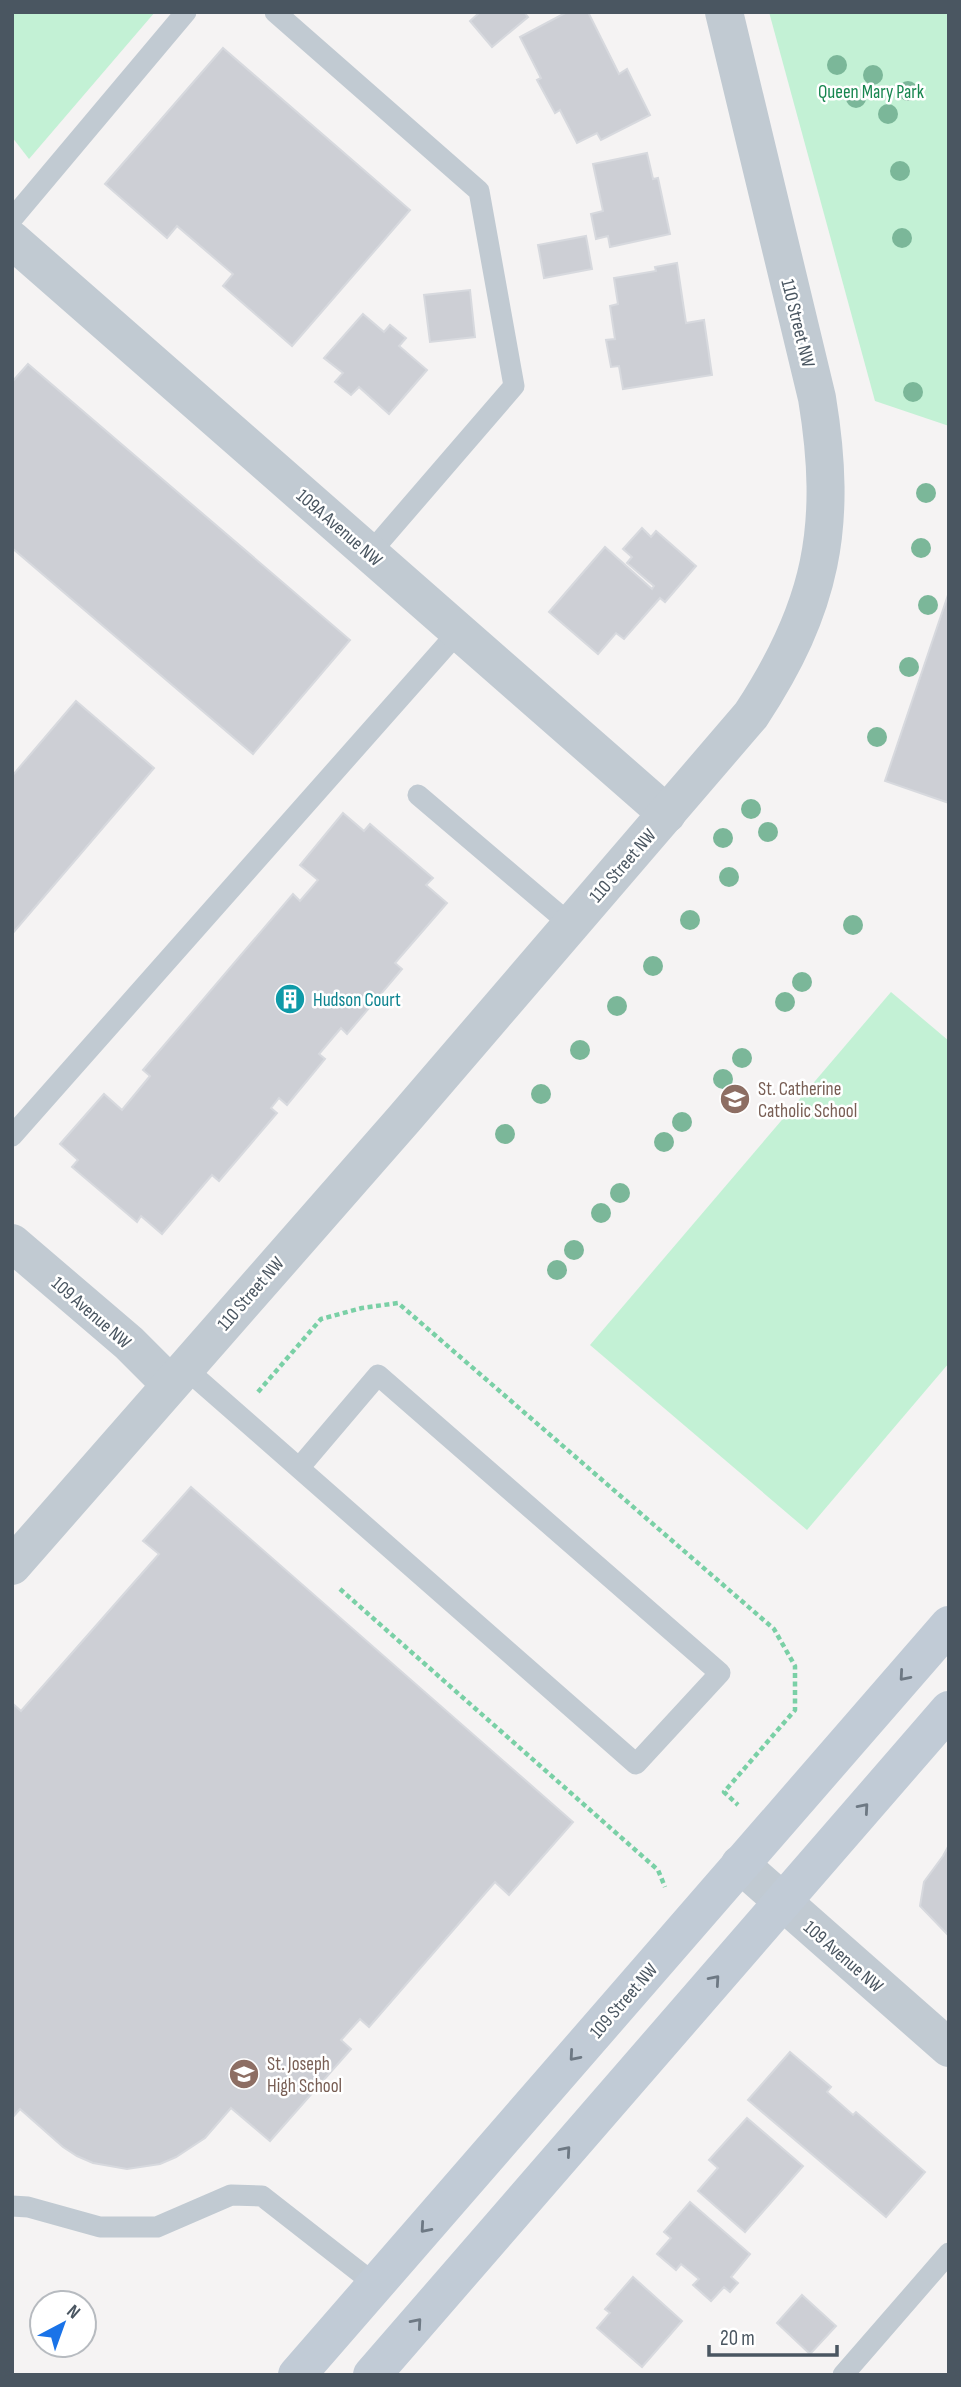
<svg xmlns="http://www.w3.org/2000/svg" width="961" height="2387" font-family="'Sofia Sans Condensed',sans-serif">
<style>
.green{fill:#c3f1d5}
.building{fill:#cdcfd5;stroke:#d7d9de;stroke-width:2}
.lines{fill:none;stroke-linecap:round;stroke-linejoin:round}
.path{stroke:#7ad0a6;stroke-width:4.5;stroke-dasharray:5 3.5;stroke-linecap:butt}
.service{stroke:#c1cad2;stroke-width:21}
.minor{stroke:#c1cad2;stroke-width:38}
.secondary{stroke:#c1cbd6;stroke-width:38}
.tree{fill:#7bb799}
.oneway{stroke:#6e7984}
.labels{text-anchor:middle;stroke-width:5;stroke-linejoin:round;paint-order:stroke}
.park-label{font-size:19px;fill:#17864f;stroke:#fff}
.street-label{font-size:19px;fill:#4a5661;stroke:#fff}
.culture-label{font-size:19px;fill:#0d838f;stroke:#fff;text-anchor:start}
.education-label{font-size:19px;fill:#785e54;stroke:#fff;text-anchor:start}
</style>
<rect width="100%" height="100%" fill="#f5f3f3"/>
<g class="green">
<path d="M 12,12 L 155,12 L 29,159 L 12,137 Z"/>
<path d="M 769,12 L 949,12 L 949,426 L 875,401 Z"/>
<path d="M 891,992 L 949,1041 L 949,1363 L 807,1530 L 590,1345 Z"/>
</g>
<g class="building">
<path d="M 480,12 L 524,12 L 528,17 L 492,47 L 470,21 Z"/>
<path d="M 567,12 L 588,12 L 619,74 L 627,69 L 650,115 L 601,140 L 597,133 L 577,143 L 560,110 L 555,113 L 537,80 L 541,78 L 520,37 Z"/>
<path d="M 223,48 L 410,210 L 292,346 L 223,286 L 233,274 L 177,226 L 167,238 L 105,184 Z"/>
<path d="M 647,153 L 653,179 L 658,178 L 670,234 L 610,247 L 608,236 L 596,239 L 591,214 L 603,211 L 593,164 Z"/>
<path d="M 586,236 L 592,269 L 544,278 L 538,245 Z"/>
<path d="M 677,263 L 686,323 L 704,320 L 712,375 L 623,389 L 619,366 L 611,367 L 606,340 L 615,339 L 610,306 L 618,304 L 614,278 L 656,271 L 655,267 Z"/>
<path d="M 470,290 L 475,337 L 430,342 L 424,295 Z"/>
<path d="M 363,314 L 384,332 L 390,325 L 406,338 L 399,346 L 427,370 L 389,414 L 359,387 L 351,395 L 335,382 L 343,373 L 324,358 Z"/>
<path d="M 28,364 L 350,640 L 253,754 L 12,548 L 12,382 Z"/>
<path d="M 642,528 L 651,537 L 656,531 L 696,566 L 665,602 L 660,598 L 624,639 L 616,633 L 598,654 L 549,612 L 605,547 L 652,589 L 654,586 L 627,563 L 632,557 L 623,549 Z"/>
<path d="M 949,592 L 949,803 L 885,781 Z"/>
<path d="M 76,701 L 154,768 L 12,934 L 12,776 Z"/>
<path d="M 343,813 L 364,831 L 370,824 L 433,878 L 426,885 L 447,903 L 395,963 L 402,969 L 347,1034 L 341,1028 L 319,1054 L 325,1059 L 287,1105 L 279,1098 L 271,1108 L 277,1113 L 219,1181 L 212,1175 L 162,1234 L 141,1216 L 137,1222 L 72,1167 L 78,1160 L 60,1144 L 104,1094 L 122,1110 L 150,1076 L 143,1070 L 293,894 L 300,901 L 318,880 L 300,865 Z"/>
<path d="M 191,1487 L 573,1822 L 509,1895 L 495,1882 L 369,2027 L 360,2019 L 341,2040 L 351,2049 L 270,2141 L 231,2108 L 205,2138 L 176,2157 L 160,2164 L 127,2169 L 93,2163 L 77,2156 L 63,2147 L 20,2109 L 12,2118 L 12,1703 L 21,1711 L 159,1554 L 143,1541 Z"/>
<path d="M 949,1845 L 949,1936 L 920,1906 L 924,1882 L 943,1856 Z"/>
<path d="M 790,2052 L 831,2087 L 827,2092 L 853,2115 L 856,2112 L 925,2172 L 886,2217 L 748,2100 Z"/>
<path d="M 747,2118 L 803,2166 L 745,2232 L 698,2191 L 718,2168 L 709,2160 Z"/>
<path d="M 690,2202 L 750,2254 L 731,2277 L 738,2283 L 730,2292 L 724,2287 L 711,2301 L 693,2285 L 699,2279 L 681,2264 L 676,2270 L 657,2254 L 671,2238 L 664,2232 Z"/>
<path d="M 633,2277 L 682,2321 L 642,2367 L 597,2328 L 610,2313 L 605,2309 Z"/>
<path d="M 802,2295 L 836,2326 L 810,2354 L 777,2323 Z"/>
</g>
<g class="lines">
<g class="path">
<path d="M 258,1392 L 321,1319 L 362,1308 L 398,1303 L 774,1629 L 795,1666 L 795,1710 L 724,1792 L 738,1805"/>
<path d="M 340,1589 L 658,1870 L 665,1887"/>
</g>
<g class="service">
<path d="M 275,12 L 479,191 L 514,386 L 370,553"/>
<path d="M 12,219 L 186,12"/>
<path d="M 418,795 L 571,925"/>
<path d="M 12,1136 L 459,631"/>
<path d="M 185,1368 L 636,1764 L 720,1673 L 378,1375 L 299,1468"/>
<path d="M 12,2206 L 28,2207 L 100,2227 L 157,2227 L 231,2195 L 262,2196 L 376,2285"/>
<path d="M 843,2375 L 949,2253"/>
</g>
<g class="minor">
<path d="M 12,240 L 667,814"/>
<path d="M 12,1243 L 129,1343 L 170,1384"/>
<path d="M 12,1566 L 404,1119 L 751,715 C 822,607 838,526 817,398 L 724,12"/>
<path d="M 740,1864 L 949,2048"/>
</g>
<g class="secondary">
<path d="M 297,2375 L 949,1625"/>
<path d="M 372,2375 L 949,1710"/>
</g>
</g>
<g class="tree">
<circle cx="837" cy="65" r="10"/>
<circle cx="873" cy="75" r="10"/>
<circle cx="908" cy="91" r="10"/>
<circle cx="856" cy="98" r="10"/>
<circle cx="888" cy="114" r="10"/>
<circle cx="900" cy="171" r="10"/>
<circle cx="902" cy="238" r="10"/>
<circle cx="913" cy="392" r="10"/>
<circle cx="926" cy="493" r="10"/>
<circle cx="921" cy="548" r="10"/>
<circle cx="928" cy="605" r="10"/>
<circle cx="909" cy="667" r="10"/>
<circle cx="877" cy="737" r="10"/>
<circle cx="751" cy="809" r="10"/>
<circle cx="768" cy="832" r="10"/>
<circle cx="723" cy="838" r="10"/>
<circle cx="729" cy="877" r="10"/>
<circle cx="690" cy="920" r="10"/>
<circle cx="853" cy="925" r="10"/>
<circle cx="653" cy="966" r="10"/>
<circle cx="802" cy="982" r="10"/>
<circle cx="785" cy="1002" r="10"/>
<circle cx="617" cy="1006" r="10"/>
<circle cx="580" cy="1050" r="10"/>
<circle cx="742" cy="1058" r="10"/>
<circle cx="723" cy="1079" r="10"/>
<circle cx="541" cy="1094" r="10"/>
<circle cx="682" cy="1122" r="10"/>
<circle cx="505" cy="1134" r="10"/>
<circle cx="664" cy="1142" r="10"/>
<circle cx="620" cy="1193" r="10"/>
<circle cx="601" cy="1213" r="10"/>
<circle cx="574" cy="1250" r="10"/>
<circle cx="557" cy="1270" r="10"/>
</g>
<defs><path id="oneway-chevron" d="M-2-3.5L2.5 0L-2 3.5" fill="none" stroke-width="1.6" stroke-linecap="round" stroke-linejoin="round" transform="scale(1.75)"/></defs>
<g class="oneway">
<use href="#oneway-chevron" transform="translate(904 1676) rotate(131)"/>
<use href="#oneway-chevron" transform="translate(864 1808) rotate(-49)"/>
<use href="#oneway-chevron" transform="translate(715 1980) rotate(-49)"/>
<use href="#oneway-chevron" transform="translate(574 2056) rotate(131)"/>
<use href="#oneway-chevron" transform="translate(566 2151) rotate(-49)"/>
<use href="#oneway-chevron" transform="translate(425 2228) rotate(131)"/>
<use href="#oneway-chevron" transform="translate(417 2323) rotate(-49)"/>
</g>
<defs>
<g id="building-disc" transform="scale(1.575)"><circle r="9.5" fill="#0f9aa8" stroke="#fff"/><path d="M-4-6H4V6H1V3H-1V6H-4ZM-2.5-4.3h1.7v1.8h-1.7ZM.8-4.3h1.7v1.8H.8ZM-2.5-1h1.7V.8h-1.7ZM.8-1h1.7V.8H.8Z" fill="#fff"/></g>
<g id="school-disc" transform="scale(1.575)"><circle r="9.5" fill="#8d6e63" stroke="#fff"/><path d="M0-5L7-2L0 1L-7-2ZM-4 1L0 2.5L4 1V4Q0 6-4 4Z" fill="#fff"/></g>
</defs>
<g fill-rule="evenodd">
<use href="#building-disc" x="290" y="999"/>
<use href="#school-disc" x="735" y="1099"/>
<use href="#school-disc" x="244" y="2074"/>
</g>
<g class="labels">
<g class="park-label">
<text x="871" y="98">Queen Mary Park</text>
</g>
<g class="street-label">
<text transform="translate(799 323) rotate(76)" y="7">110 Street NW</text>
<text transform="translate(340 527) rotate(41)" y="7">109A Avenue NW</text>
<text transform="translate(622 865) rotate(-49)" y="7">110 Street NW</text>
<text transform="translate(250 1293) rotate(-49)" y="7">110 Street NW</text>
<text transform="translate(92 1312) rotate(41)" y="7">109 Avenue NW</text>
<text transform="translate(844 1956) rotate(41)" y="7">109 Avenue NW</text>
<text transform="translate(623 2000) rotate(-49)" y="7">109 Street NW</text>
</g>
<g class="culture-label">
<text x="313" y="1006">Hudson Court</text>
</g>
<g class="education-label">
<text x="758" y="1095">St. Catherine<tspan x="758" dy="22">Catholic School</tspan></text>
<text x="267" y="2070">St. Joseph<tspan x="267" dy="22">High School</tspan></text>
</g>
</g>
<rect width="961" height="2387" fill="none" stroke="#4a5661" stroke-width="28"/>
<g transform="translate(63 2324) rotate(41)"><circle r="33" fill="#ffffff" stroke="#b7bbc0" stroke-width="2"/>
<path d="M0-5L12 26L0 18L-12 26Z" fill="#1a73e8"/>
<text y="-10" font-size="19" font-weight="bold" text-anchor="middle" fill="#4a5661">N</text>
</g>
<path d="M709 2345v10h128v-10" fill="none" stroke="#4a5661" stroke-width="3.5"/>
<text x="720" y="2345" font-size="21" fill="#4a5661" stroke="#ffffff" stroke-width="5" paint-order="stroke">20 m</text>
</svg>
